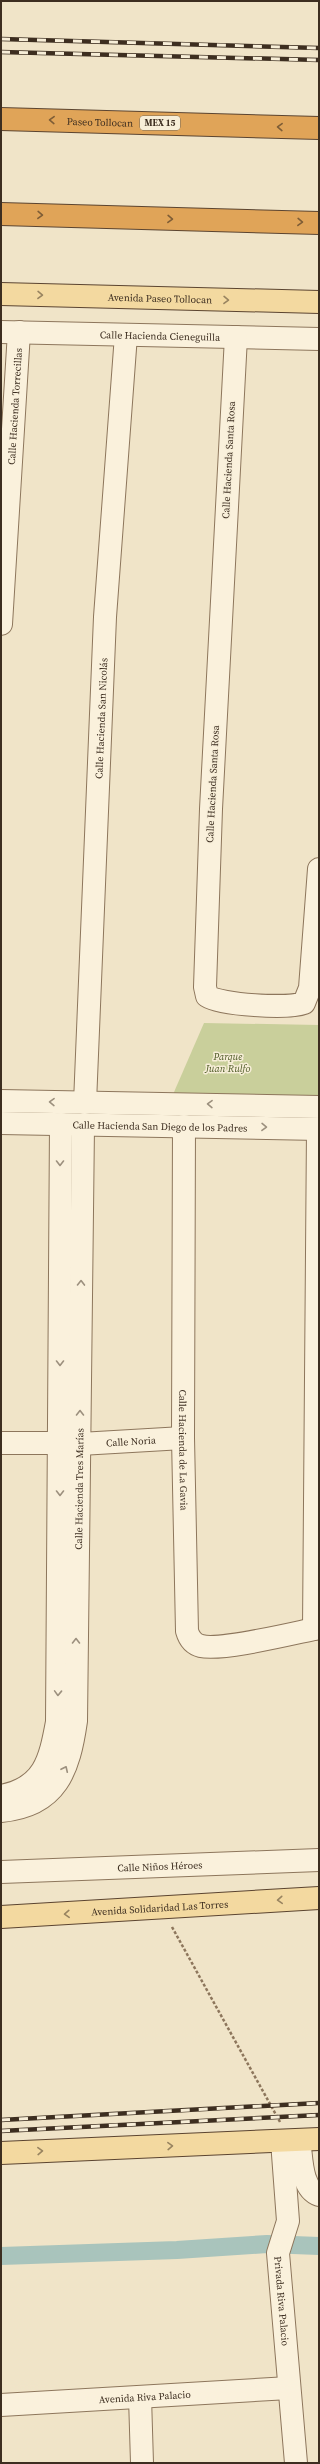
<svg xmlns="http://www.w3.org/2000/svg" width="320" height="2464" font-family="'Source Serif 4',serif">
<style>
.green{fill:#c9cf9b}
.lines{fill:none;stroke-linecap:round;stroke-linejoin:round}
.canal{stroke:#a9c4bc;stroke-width:18}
.minor-casing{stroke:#8d765c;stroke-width:24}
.major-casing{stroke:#5b4430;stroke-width:24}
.highway-casing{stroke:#5b4430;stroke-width:24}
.path{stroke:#8d765c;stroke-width:2.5;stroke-dasharray:3 2;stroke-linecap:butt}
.minor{stroke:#faf1dc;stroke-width:22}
.major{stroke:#f3d9a0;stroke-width:22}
.highway{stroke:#e0a458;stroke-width:22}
.rail-casing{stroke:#3d2e20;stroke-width:4.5}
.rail{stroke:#f7eed8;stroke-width:3;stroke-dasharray:9;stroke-linecap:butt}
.oneway{stroke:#7e5d36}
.oneway2{stroke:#988460}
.oneway3{stroke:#9c907e}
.labels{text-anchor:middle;stroke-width:3;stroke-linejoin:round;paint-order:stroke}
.shield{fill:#f7eed8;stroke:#756857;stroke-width:1}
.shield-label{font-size:9px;font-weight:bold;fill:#3d2e20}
.street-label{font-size:10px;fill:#3d2e20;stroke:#f7eed8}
.park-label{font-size:10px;font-style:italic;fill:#4d5a26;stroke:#f7eed8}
</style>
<rect width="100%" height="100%" fill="#f0e4c8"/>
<path class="green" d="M 204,1023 L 319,1025 L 319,1098 L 171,1099 Z"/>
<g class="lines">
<path class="canal" d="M 1,2256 L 177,2250 L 267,2244 L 319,2246"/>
<g class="minor-casing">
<g id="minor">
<path id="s1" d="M 1,332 L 319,339"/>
<path d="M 236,337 L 211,809 L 205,987 L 207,996 C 221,1005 288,1009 304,1003 L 310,988 L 319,869"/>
<path id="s2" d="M 1,624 L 19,332"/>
<path d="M 1,1101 L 319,1107"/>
<path id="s3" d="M 85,1103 L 105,617 L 126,335"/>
<path id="s4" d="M 1,1123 L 319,1129"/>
<path id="s5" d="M 184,1126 L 183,1438 L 187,1631 C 189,1638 193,1644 201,1646 C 222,1651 294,1633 319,1628"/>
<path d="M 1,1443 L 60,1443"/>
<path id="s6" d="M 80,1444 L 183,1438"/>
<path d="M 314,1629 L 318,1129"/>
<path d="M 1,1796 C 44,1788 50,1760 57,1722 L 61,1124"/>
<path id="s7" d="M 1,1811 C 57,1806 69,1770 76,1721 L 83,1126"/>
<path id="s8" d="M 1,1872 L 319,1860"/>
<path d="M 299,2140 C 302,2156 300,2188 319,2195"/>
<path id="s9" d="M 282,2141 L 288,2221 L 278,2253 L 296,2463"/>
<path d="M 140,2397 L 142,2463"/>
<path id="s10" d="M 1,2405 L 289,2388"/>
</g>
</g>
<g class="major-casing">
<g id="major">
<path id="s11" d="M 1,294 L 319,302"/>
<path id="s12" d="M 1,1917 L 319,1898"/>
<path d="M 1,2153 L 319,2139"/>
</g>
</g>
<g class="highway-casing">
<g id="highway">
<path id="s13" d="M 1,119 L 319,128"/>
<path d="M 1,214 L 319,223"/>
</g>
</g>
<path class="path" d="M 172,1927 L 280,2122"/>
<use href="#minor" class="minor"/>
<use href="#major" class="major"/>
<use href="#highway" class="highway"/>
<g class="rail-casing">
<g id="rail">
<path d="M 1,39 L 319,48"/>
<path d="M 1,52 L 319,60"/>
<path d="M 1,2120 L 319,2103"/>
<path d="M 1,2131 L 319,2115"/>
</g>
</g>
<use href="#rail" class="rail"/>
</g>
<defs><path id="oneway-chevron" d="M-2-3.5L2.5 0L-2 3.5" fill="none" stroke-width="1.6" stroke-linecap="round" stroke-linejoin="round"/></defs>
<g class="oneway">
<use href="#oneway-chevron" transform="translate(52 120) rotate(-178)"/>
<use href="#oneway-chevron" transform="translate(280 127) rotate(-178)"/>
<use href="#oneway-chevron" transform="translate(40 215) rotate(2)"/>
<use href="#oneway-chevron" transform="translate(170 219) rotate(2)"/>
<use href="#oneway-chevron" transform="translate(300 222) rotate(2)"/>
</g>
<g class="oneway2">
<use href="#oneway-chevron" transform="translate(40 295) rotate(1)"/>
<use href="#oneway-chevron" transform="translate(226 300) rotate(1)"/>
<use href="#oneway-chevron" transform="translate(280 1900) rotate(176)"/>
<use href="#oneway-chevron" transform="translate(67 1914) rotate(177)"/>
<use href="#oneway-chevron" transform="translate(170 2146) rotate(-2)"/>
<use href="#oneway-chevron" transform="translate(40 2151) rotate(-2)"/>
</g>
<g class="oneway3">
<use href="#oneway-chevron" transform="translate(52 1102) rotate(-179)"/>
<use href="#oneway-chevron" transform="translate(210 1104) rotate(-179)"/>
<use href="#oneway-chevron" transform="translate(264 1127) rotate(1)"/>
<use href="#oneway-chevron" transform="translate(60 1163) rotate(90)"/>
<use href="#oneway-chevron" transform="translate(81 1283) rotate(-89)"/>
<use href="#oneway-chevron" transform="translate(60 1363) rotate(90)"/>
<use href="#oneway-chevron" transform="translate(80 1413) rotate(-90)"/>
<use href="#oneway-chevron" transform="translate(60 1493) rotate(90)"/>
<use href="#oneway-chevron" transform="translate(76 1641) rotate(-90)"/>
<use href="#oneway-chevron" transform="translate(58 1693) rotate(92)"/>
<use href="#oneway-chevron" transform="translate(65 1769) rotate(-65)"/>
</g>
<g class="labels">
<rect class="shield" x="140" y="116" width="40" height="14" rx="3"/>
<g class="shield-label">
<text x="160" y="126">MEX 15</text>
</g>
<g class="street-label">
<text dy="4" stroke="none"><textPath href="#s13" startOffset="99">Paseo Tollocan</textPath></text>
<text dy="4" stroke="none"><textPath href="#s11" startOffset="159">Avenida Paseo Tollocan</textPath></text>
<text dy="4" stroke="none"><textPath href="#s1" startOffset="159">Calle Hacienda Cieneguilla</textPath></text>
<text dy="4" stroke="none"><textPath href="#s2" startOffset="218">Calle Hacienda Torrecillas</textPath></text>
<text transform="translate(228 460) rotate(-87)" y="4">Calle Hacienda Santa Rosa</text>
<text dy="4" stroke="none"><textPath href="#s3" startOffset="385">Calle Hacienda San Nicolás</textPath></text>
<text transform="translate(212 784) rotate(-87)" y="4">Calle Hacienda Santa Rosa</text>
<text dy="4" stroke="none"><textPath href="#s4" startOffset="159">Calle Hacienda San Diego de los Padres</textPath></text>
<text dy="4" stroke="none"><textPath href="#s6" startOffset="51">Calle Noria</textPath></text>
<text dy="4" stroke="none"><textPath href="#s5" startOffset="324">Calle Hacienda de La Gavia</textPath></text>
<text dy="4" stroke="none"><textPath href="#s7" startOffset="362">Calle Hacienda Tres Marías</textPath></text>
<text dy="4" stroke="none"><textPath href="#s8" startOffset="159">Calle Niños Héroes</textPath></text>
<text dy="4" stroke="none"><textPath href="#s12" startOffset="159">Avenida Solidaridad Las Torres</textPath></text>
<text dy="4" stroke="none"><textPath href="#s9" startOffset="162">Privada Riva Palacio</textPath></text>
<text dy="4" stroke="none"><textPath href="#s10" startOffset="144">Avenida Riva Palacio</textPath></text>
</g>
<g class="park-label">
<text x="228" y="1060">Parque<tspan x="228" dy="12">Juan Rulfo</tspan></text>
</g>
</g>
<rect width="320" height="2464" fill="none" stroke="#3d2e20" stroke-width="4"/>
</svg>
